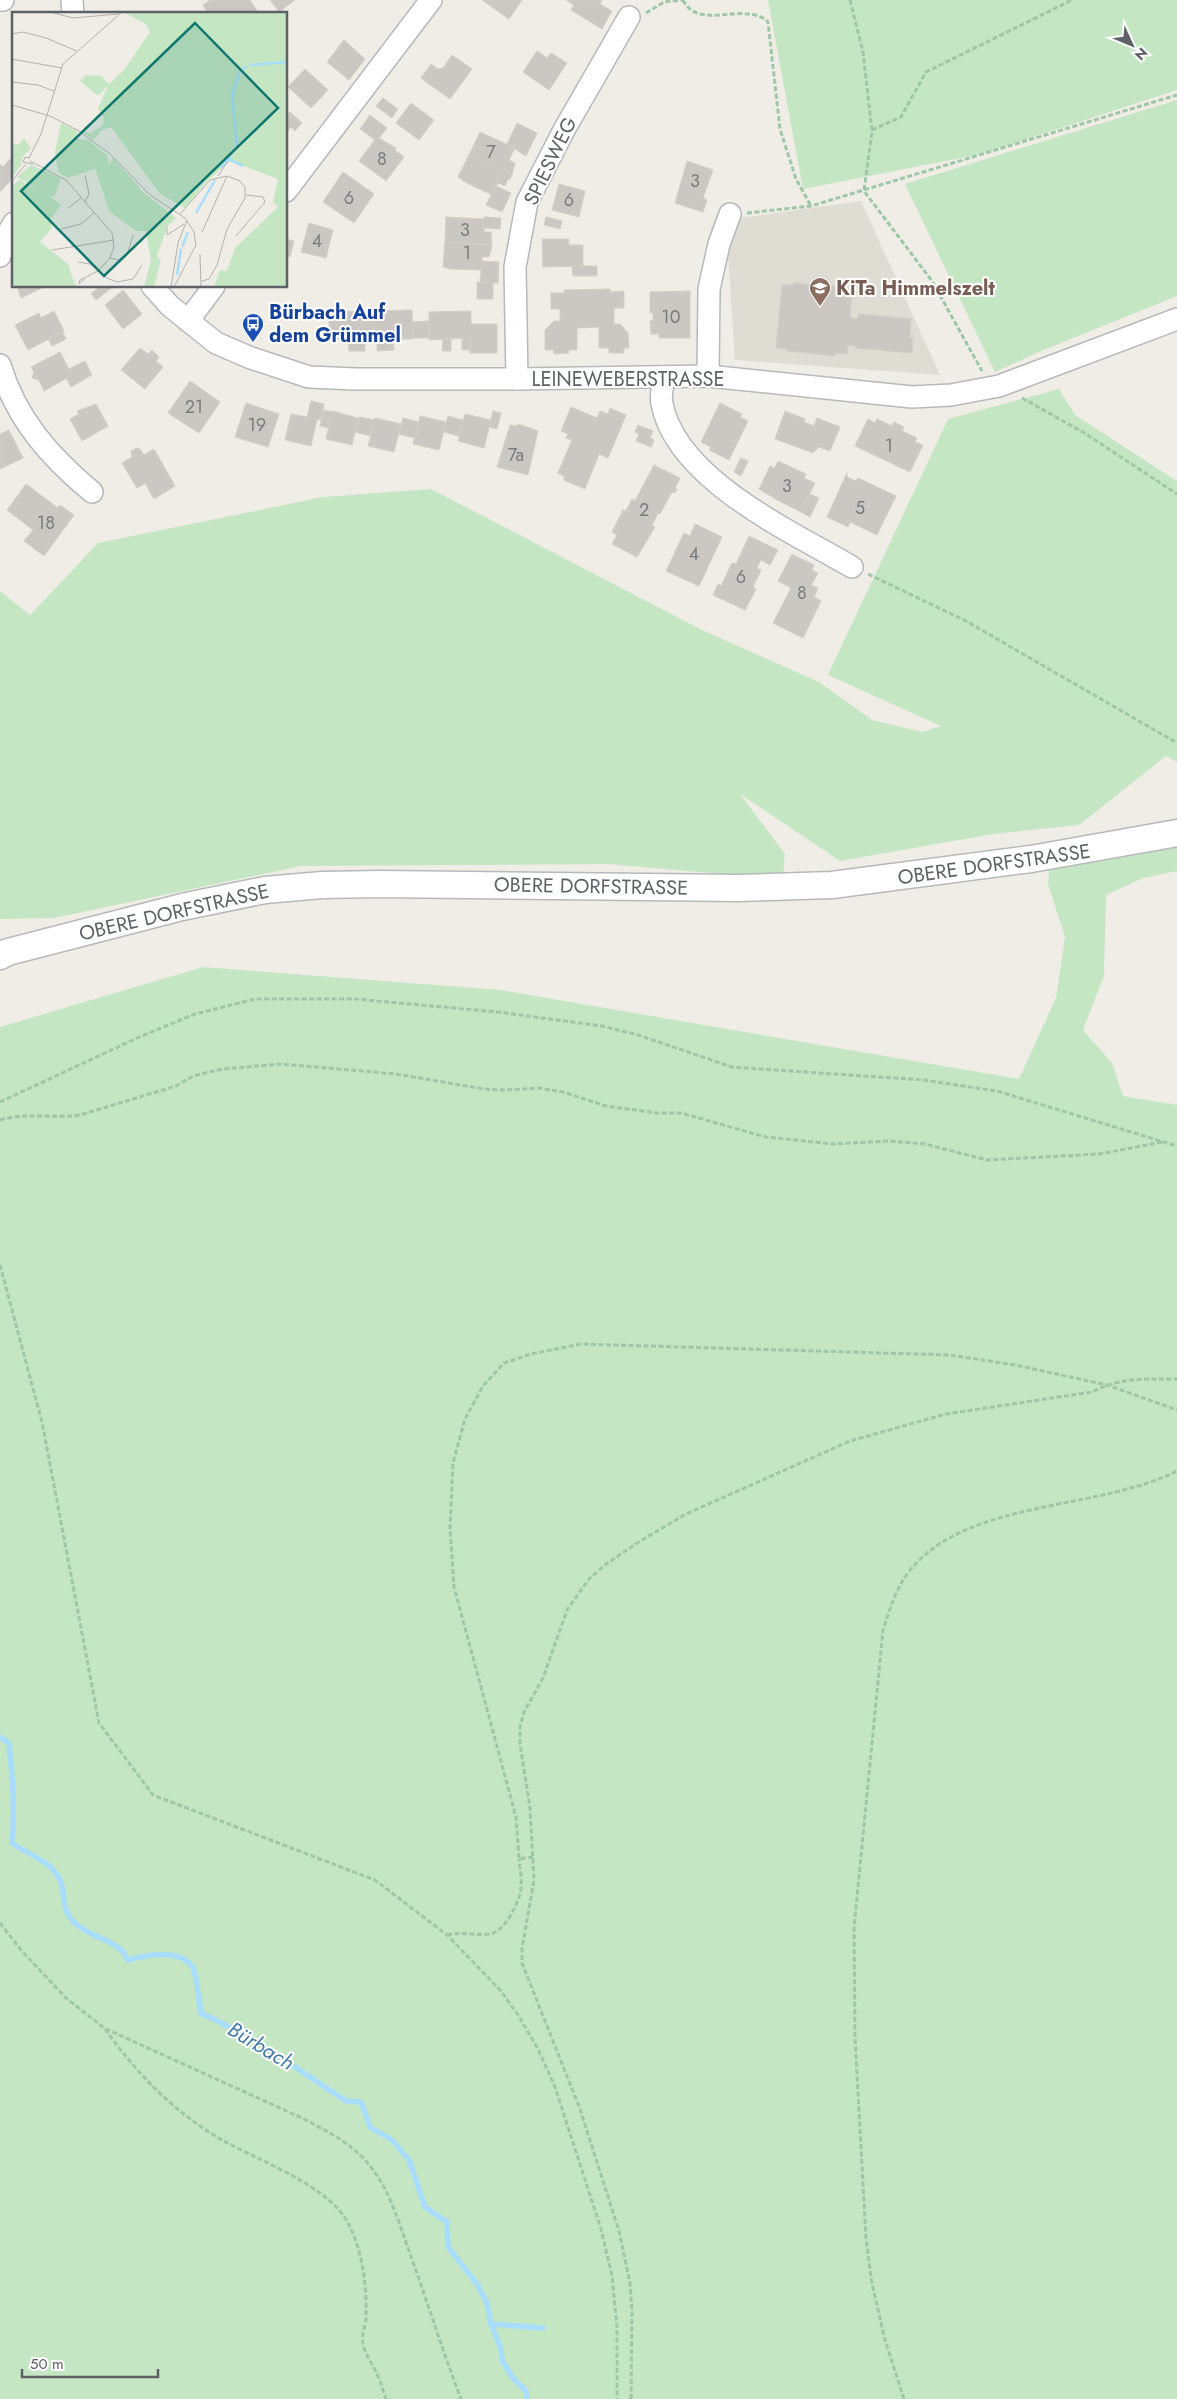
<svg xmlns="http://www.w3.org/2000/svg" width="1177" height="2399" font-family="Jost,sans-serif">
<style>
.education{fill:#dfdcd4}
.green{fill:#c5e6c3}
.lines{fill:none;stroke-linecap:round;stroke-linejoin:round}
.stream{stroke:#a8ddfd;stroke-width:5.5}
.building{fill:#cbc8c3;stroke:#d4cec4}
.minor-casing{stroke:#b6b9bc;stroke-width:24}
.tertiary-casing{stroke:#b6b9bc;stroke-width:29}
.path{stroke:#9dc7a6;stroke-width:3;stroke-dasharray:5 2.5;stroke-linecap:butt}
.minor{stroke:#fff;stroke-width:21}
.tertiary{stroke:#fff;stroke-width:26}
.labels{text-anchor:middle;stroke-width:4;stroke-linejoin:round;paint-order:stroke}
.number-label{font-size:18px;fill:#797c7d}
.street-label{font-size:20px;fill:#5e6266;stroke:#fff}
.education-label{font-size:20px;font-weight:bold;fill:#785e54;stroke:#fff;text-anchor:start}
.transit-label{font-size:20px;font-weight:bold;fill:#164399;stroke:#fff;text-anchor:start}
.water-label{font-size:21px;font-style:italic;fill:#4179a7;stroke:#fff}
.inset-river{fill:none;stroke:#a8ddfd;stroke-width:2.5}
.inset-road{fill:none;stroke:#b2b1af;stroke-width:1}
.view{fill:#0f766e;fill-opacity:0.15;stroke:#0f766e;stroke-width:2.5}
.inset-edge{fill:none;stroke:#5e6266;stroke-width:2.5}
</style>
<rect width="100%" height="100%" fill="#f0ede6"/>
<path class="education" d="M 861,201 L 940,375 L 735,360 L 728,254 L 741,218 Z"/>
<g class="green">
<path d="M 768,0 L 1177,0 L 1177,90 L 981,154 L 803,189 Z"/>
<path d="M 1177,100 L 1177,296 L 1041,351 L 995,372 L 905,184 Z"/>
<path d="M 1059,389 L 1075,415 L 1177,481 L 1177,762 L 1166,756 L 1079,825 L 993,834 L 840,861 L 740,794 L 785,854 L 783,879 L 607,864 L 301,866 L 54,918 L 0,919 L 0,591 L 30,615 L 98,543 L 323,497 L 431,489 L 702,630 L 819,682 L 872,720 L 922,732 L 941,726 L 828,675 L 948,419 Z"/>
<path d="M 1136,845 L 1177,847 L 1177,871 L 1143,878 L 1106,895 L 1104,976 L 1083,1030 L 1112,1063 L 1123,1096 L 1177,1105 L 1177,2399 L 0,2399 L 0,1027 L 203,967 L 500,990 L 1019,1079 L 1056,998 L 1065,937 L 1048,884 L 1050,862 Z"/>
</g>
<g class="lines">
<g class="stream">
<path d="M 0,1737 L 9,1743 C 13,1777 15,1808 12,1843 C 28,1855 52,1861 60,1880 C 67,1895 59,1908 75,1923 C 88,1935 105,1938 119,1948 C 123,1950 125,1956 128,1960 C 146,1955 178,1948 192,1966 C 197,1974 199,2002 201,2013 L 252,2038 L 346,2101 L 361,2102 L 370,2127 L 392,2140 L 409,2160 L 425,2207 L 447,2222 L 448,2247 L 477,2284 L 487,2303 L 491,2324 L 500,2346 L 503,2362 L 513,2378 L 526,2391 L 527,2399"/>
<path d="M 491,2324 L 543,2328"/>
</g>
</g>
<g class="building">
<path d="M 210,0 L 250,0 L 258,12 L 208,14 L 203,5 Z"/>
<path d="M 270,0 L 295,0 L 279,12 Z"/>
<path d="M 482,0 L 522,0 L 509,19 Z"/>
<path d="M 566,0 L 602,0 L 600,4 L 612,11 L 602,29 L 571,10 L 574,5 Z"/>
<path d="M 344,40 L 365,59 L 349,80 L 327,62 Z"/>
<path d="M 537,51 L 547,58 L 551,53 L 567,63 L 549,90 L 523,72 Z"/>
<path d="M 452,55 L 472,69 L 450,99 L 421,78 L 431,64 L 438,69 L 443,68 Z"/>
<path d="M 305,69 L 328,90 L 311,108 L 288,87 Z"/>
<path d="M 383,98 L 398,109 L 392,118 L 376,106 Z"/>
<path d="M 411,103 L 434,120 L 419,140 L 396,123 Z"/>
<path d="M 290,112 L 302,123 L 295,131 L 291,127 L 286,134 L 286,115 Z"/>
<path d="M 370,115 L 387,128 L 379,138 L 377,137 L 375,140 L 360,129 Z"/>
<path d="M 517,123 L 537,133 L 526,156 L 507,144 Z"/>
<path d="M 480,132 L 515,148 L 509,160 L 515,163 L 512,175 L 469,155 Z"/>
<path d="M 377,137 L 396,148 L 395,150 L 404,157 L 386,181 L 359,161 Z"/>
<path d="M 469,155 L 512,175 L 509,180 L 508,179 L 505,186 L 498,183 L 492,195 L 465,182 L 458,177 Z"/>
<path d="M 11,158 L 14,162 L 14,177 L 0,192 L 0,164 L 3,167 Z"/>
<path d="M 687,161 L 713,170 L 703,198 L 707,200 L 703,212 L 675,203 Z"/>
<path d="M 343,172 L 374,194 L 354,223 L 323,202 Z"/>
<path d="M 559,184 L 585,191 L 579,217 L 552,210 Z"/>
<path d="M 496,186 L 511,193 L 502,212 L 486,205 Z"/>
<path d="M 446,217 L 484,219 L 484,232 L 491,232 L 492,245 L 445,242 Z"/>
<path d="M 484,217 L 501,218 L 500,229 L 484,228 Z"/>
<path d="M 546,217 L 562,221 L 560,229 L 544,225 Z"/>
<path d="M 309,223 L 333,230 L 326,258 L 301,252 Z"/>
<path d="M 286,239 L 294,241 L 290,257 L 286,256 Z"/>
<path d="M 542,239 L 569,239 L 569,245 L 583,245 L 583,266 L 543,267 Z"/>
<path d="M 445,242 L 492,245 L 491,250 L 489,257 L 482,257 L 482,270 L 451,269 L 443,267 Z"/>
<path d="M 482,261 L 499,262 L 498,283 L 480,282 Z"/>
<path d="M 572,266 L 597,266 L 597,276 L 573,276 Z"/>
<path d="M 477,282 L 493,283 L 493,299 L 477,299 Z"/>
<path d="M 794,283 L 815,285 L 814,288 L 820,288 L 820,285 L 841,287 L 841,290 L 852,291 L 850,318 L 858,319 L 859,314 L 911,319 L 910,338 L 913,338 L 912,353 L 855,348 L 856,346 L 848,345 L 847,354 L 835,353 L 835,356 L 787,351 L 787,349 L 776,348 L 782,285 L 793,285 Z"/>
<path d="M 17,286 L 46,286 L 21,298 Z"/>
<path d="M 100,286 L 114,286 L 96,300 L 91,294 Z"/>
<path d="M 610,289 L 610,292 L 624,291 L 624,308 L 614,308 L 614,324 L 620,324 L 628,333 L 629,348 L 624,348 L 624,353 L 609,353 L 609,348 L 599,348 L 599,327 L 577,328 L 577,350 L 568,350 L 569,353 L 554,354 L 554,350 L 545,350 L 545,330 L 554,321 L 560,321 L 560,309 L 551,309 L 551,293 L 564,293 L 564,290 Z"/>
<path d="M 123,290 L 142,314 L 123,329 L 105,305 Z"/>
<path d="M 690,291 L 690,338 L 659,338 L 659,334 L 651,334 L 650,321 L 653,321 L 653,313 L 650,313 L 650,292 Z"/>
<path d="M 412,310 L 413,339 L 329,340 L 329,312 Z"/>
<path d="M 54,311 L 64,331 L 28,350 L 15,325 L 39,313 L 41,318 Z"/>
<path d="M 471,311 L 471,324 L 497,324 L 497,353 L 470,353 L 470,338 L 429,340 L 429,312 Z"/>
<path d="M 429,321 L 429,338 L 413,338 L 412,322 Z"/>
<path d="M 62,331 L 66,339 L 52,346 L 48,339 Z"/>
<path d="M 393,338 L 394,350 L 377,351 L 377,339 Z"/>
<path d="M 470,338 L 470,350 L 462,350 L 462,339 Z"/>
<path d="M 348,339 L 365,339 L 365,351 L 349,351 Z"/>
<path d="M 443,339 L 451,339 L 451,351 L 442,351 Z"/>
<path d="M 140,348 L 148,354 L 152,350 L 159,357 L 156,361 L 163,367 L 145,389 L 121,370 Z"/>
<path d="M 60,352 L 72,375 L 44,391 L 39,380 L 32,378 L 34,372 L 31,367 Z"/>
<path d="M 85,361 L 92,375 L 71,387 L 66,378 L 72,375 L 69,369 Z"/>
<path d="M 190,381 L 220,402 L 199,433 L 168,413 Z"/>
<path d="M 311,401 L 324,404 L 321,420 L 307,417 Z"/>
<path d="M 246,403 L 279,414 L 268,447 L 235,437 Z"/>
<path d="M 720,403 L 742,414 L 740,417 L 748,421 L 729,460 L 709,450 L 711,447 L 701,442 Z"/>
<path d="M 96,404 L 108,426 L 82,441 L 70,419 L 79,414 L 77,411 Z"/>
<path d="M 571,407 L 597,418 L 600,411 L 608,414 L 610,408 L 626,415 L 608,458 L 599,454 L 585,489 L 564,480 L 564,476 L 558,473 L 572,440 L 566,438 L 568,434 L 561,431 Z"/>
<path d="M 324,410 L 332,412 L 329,428 L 320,426 Z"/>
<path d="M 332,411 L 358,418 L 352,445 L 326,439 Z"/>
<path d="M 493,411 L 501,413 L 497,429 L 489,427 Z"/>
<path d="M 785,411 L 805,419 L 804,422 L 814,426 L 817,418 L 840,427 L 830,451 L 819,447 L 813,453 L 775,439 Z"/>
<path d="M 291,414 L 317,419 L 311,446 L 285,440 Z"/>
<path d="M 465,414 L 491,420 L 484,448 L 458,441 Z"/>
<path d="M 420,416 L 446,422 L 439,450 L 413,444 Z"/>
<path d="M 448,416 L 463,420 L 459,436 L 444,432 Z"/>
<path d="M 359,417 L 375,420 L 371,436 L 355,432 Z"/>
<path d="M 375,418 L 401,424 L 394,452 L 368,446 Z"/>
<path d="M 403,418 L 419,422 L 415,438 L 399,434 Z"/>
<path d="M 868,419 L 875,423 L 877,419 L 892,426 L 894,422 L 904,427 L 902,431 L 917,438 L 915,442 L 923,445 L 910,472 L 855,446 Z"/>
<path d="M 518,424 L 538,431 L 528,475 L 497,467 L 510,425 L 517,426 Z"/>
<path d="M 638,425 L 653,431 L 650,438 L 654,440 L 651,447 L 636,441 L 639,434 L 635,432 Z"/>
<path d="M 9,430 L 23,458 L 0,469 L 0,434 Z"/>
<path d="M 137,448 L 140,449 L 144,455 L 154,449 L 175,486 L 154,499 L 145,483 L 137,488 L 122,463 L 132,457 L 131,451 Z"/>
<path d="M 741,458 L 748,461 L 741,476 L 734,472 Z"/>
<path d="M 778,461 L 806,474 L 804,478 L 815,483 L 801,512 L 777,500 L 759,489 L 770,466 L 775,468 Z"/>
<path d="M 654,465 L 680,478 L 675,488 L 677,489 L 675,493 L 672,492 L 660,514 L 658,513 L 652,526 L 655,527 L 637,557 L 612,544 L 617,535 L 612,532 L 623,510 L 626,511 L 632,499 L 635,501 Z"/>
<path d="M 847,473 L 847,477 L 856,481 L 858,478 L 896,496 L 877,535 L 850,522 L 848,527 L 827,517 Z"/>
<path d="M 26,484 L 58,508 L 60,505 L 74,515 L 44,556 L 24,541 L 33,530 L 7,510 Z"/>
<path d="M 810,494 L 819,498 L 810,517 L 801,512 Z"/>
<path d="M 695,524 L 722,537 L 699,586 L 666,571 L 684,533 L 690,536 Z"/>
<path d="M 749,536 L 778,550 L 770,565 L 761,560 L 757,568 L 761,570 L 753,587 L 756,589 L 745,610 L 713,595 L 718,584 L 721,586 L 732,563 L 736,564 Z"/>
<path d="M 792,554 L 814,565 L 812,570 L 818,573 L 811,585 L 818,588 L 814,597 L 821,601 L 803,638 L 773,623 L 791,588 L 778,581 Z"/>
</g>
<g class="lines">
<g class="minor-casing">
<g id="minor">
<path d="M 0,0 L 3,0"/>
<path d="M 72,0 L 73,14"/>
<path d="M 286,191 L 431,0"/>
<path d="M 0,256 L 5,238 L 14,223"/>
<path d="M 152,286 L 170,306 L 216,343 L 251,358 L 309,377 L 355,379 L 517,379 L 708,376 L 912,397 L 951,395 L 999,386 L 1177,319"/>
<path d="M 188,321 L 214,286"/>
<path d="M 0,365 C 16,419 50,457 92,492"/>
<path d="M 708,376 L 709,289 L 719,244 L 730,214"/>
<path d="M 664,377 C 663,385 660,396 662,404 C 677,480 791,531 852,567"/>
<path d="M 517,379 L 515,267 L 527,202 L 564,130 L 629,17"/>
</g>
</g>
<g class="tertiary-casing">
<path id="tertiary" d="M 0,956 L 8,952 L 182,907 L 265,890 L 322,885 L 380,884 L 738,888 L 832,885 L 1031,859 L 1177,833"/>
</g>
<g class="path">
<path d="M 683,0 C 699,32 746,0 768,22 L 780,129 L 796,179 L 811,206"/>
<path d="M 850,0 L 863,52 L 872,131 L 864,191 L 932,281 L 982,371"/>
<path d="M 646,13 L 664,2 L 683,0"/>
<path d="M 872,130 L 901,117 L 926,72 L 1072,0"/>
<path d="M 747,213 L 811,206 L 1177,95"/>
<path d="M 1022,398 L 1086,434 L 1177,494"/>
<path d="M 868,574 L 966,621 L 1177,743"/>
<path d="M 0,1102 L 137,1038 L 195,1014 L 255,999 L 355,999 L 498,1012 L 602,1026 L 638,1035 L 732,1067 L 923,1080 L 997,1091 L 1177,1146"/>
<path d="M 0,1120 C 26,1112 54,1119 80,1115 L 176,1086 L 193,1076 L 222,1069 L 281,1064 L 396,1074 L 484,1089 L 505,1090 L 539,1088 L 563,1092 L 606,1106 L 657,1113 L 681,1113 L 766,1137 L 833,1144 L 889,1141 L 925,1144 L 987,1160 L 1099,1154 L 1163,1142"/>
<path d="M 0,1265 L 42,1422 L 99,1723 L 153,1795 L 375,1880 L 447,1935 L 501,1991 L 518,2015 L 538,2049 L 555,2087 L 601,2229 L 612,2276 L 617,2327 L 617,2399"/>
<path d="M 533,1857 L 519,1859 L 516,1817 L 454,1587 L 450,1529 L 453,1463 L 465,1419 L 483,1386 L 504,1363 L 531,1354 L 581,1344 L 950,1355 L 1015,1365 L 1107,1385 L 1177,1410"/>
<path d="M 0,1923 L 21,1950 L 66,1998 L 104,2028 L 302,2118 C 327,2131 353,2144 370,2166 C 389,2189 398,2220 408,2248 C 426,2298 442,2349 461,2399"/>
<path d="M 447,1935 C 462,1931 475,1936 490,1934 C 505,1931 516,1907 520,1894 C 523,1883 520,1870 519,1859"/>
<path d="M 105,2029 C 137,2074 174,2112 222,2140 C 258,2160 323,2184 345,2218 C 362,2245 367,2285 366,2317 C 366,2325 361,2335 363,2343 C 364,2353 373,2365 377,2374 C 381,2382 383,2391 386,2399"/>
<path d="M 631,2399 L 632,2312 L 630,2283 L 619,2231 L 580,2109 L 522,1963 L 522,1949 L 534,1880 L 530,1808 L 520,1744 L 520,1727 L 524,1712 L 543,1678 L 567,1610 L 589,1579 L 605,1565 L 637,1543 L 686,1514 L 850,1441 L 946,1414 L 1092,1392 C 1121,1377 1145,1379 1177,1379"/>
<path d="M 904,2399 L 885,2340 L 872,2284 L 866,2239 L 855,2037 L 854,1928 L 883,1630 C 890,1609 896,1587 911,1569 C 970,1499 1097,1511 1177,1471"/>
</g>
<use href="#minor" class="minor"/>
<use href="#tertiary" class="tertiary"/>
</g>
<defs>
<g id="school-pin" transform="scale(1.125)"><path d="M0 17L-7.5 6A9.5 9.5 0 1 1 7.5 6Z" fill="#8d6e63" stroke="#fff"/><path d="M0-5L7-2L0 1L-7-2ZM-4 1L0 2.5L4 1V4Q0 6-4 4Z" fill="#fff"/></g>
<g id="bus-pin" transform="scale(1.125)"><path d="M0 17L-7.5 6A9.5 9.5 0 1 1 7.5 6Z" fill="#1a4fb4" stroke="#fff"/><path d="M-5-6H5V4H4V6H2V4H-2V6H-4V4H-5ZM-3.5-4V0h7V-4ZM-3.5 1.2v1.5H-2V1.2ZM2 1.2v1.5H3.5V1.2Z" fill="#fff"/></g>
</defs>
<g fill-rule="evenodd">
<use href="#school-pin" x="820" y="288"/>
<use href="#bus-pin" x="253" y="324"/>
</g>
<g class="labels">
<g class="number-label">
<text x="491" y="158">7</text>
<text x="382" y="165">8</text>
<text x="695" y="187">3</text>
<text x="349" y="204">6</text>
<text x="569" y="206">6</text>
<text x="465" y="236">3</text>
<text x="317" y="247">4</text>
<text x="467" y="259">1</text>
<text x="671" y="323">10</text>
<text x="194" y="413">21</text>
<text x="257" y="431">19</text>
<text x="889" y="452">1</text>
<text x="516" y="461">7a</text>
<text x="787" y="492">3</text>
<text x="860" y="514">5</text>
<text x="644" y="516">2</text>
<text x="46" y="529">18</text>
<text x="694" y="560">4</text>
<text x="741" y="583">6</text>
<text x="802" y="599">8</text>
</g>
<g class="street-label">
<text transform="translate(550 161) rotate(-64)" y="7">SPIESWEG</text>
<text x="628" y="386">LEINEWEBERSTRASSE</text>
<text transform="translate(994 864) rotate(-8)" y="7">OBERE DORFSTRASSE</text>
<text transform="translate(591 886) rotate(1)" y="7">OBERE DORFSTRASSE</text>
<text transform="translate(174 912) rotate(-13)" y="7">OBERE DORFSTRASSE</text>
</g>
<g class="education-label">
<text x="836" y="295">KiTa Himmelszelt</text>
</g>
<g class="transit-label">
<text x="269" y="319">Bürbach Auf<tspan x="269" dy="23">dem Grümmel</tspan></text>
</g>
<g class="water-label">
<text transform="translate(261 2046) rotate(31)" y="7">Bürbach</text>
</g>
</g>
<g transform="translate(12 12)">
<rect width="275" height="275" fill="#f0ede6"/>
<path d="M 111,0 L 275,0 L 275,275 L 202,275 L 208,258 L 215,259 L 223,236 L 266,195 L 261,190 L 266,167 L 218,149 L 194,170 L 173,196 L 148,182 L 99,115 L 90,118 L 81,128 L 70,119 L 79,121 L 91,113 L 92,106 L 86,97 L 96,73 L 86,84 L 68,69 L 74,63 L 89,64 L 97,72 L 112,58 L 138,20 L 134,12 ZM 49,111 L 65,119 L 65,127 L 76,128 L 95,143 L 97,153 L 101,146 L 133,182 L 164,206 L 155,215 L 145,244 L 149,248 L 142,275 L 132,275 L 139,249 L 134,219 L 124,219 L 97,199 L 80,146 L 83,157 L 56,166 L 46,160 L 43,140 ZM 12,126 L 19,136 L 10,145 L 9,153 L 0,166 L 0,131 L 6,133 ZM 19,153 L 49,166 L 42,186 L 34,182 L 49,193 L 38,208 L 40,216 L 28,230 L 56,252 L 64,275 L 0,275 L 0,174 L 7,168 L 32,181 L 5,165 Z" fill="#c5e6c3"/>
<path class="inset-river" d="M 238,53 L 275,50M 216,147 L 231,154M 209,156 L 225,134 L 220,83 L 228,59 L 235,54M 184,201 L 203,168M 170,235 L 176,220M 165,263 L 169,237"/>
<path class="inset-road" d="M 38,0 L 61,6 L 106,2M 0,22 L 11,20 L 34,26 L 65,39M 0,47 L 50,56M 0,70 L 26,73 L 42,79M 0,93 L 38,104 L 67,119 L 98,142 L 138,183 L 173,206 L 182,220 L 184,233 L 162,275M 17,146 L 29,122 L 51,52 L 110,0M 18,146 L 13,145 L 11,150 L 21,152M 18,149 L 54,168 L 100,221 L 102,235 L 98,246 L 86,259 L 68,268 L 67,272 L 73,267M 206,164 L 216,149M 0,169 L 14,152M 73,190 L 77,182 L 73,163M 56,196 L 69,186M 168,202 L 198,168 L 215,164 L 228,169 L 233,175 L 233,186 L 215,217 L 205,253 L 197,267 L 190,269M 155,215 L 155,223 L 172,212M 49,217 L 69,212 L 83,200M 190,220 L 215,164M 224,224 L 253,190 L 251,185 L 234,183M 40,238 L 102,228M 188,242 L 189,275M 98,246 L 106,248 L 115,243 L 121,223M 66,250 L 78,252 L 95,266 L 105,270 L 121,267 L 130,253M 159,275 L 166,231 L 175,208"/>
<path class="view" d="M 183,11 L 266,96 L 92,264 L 9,179 Z"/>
<rect width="275" height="275" class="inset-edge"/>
</g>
<g transform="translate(1132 45) rotate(134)" stroke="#ffffff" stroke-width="4" paint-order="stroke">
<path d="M0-4L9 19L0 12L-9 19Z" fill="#5e6266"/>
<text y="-8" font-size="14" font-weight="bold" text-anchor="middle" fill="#5e6266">N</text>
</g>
<path d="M22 2369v8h136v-8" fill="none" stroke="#5e6266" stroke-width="2.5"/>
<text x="30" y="2369" font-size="15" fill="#5e6266" stroke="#ffffff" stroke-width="4" paint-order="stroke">50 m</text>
</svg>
